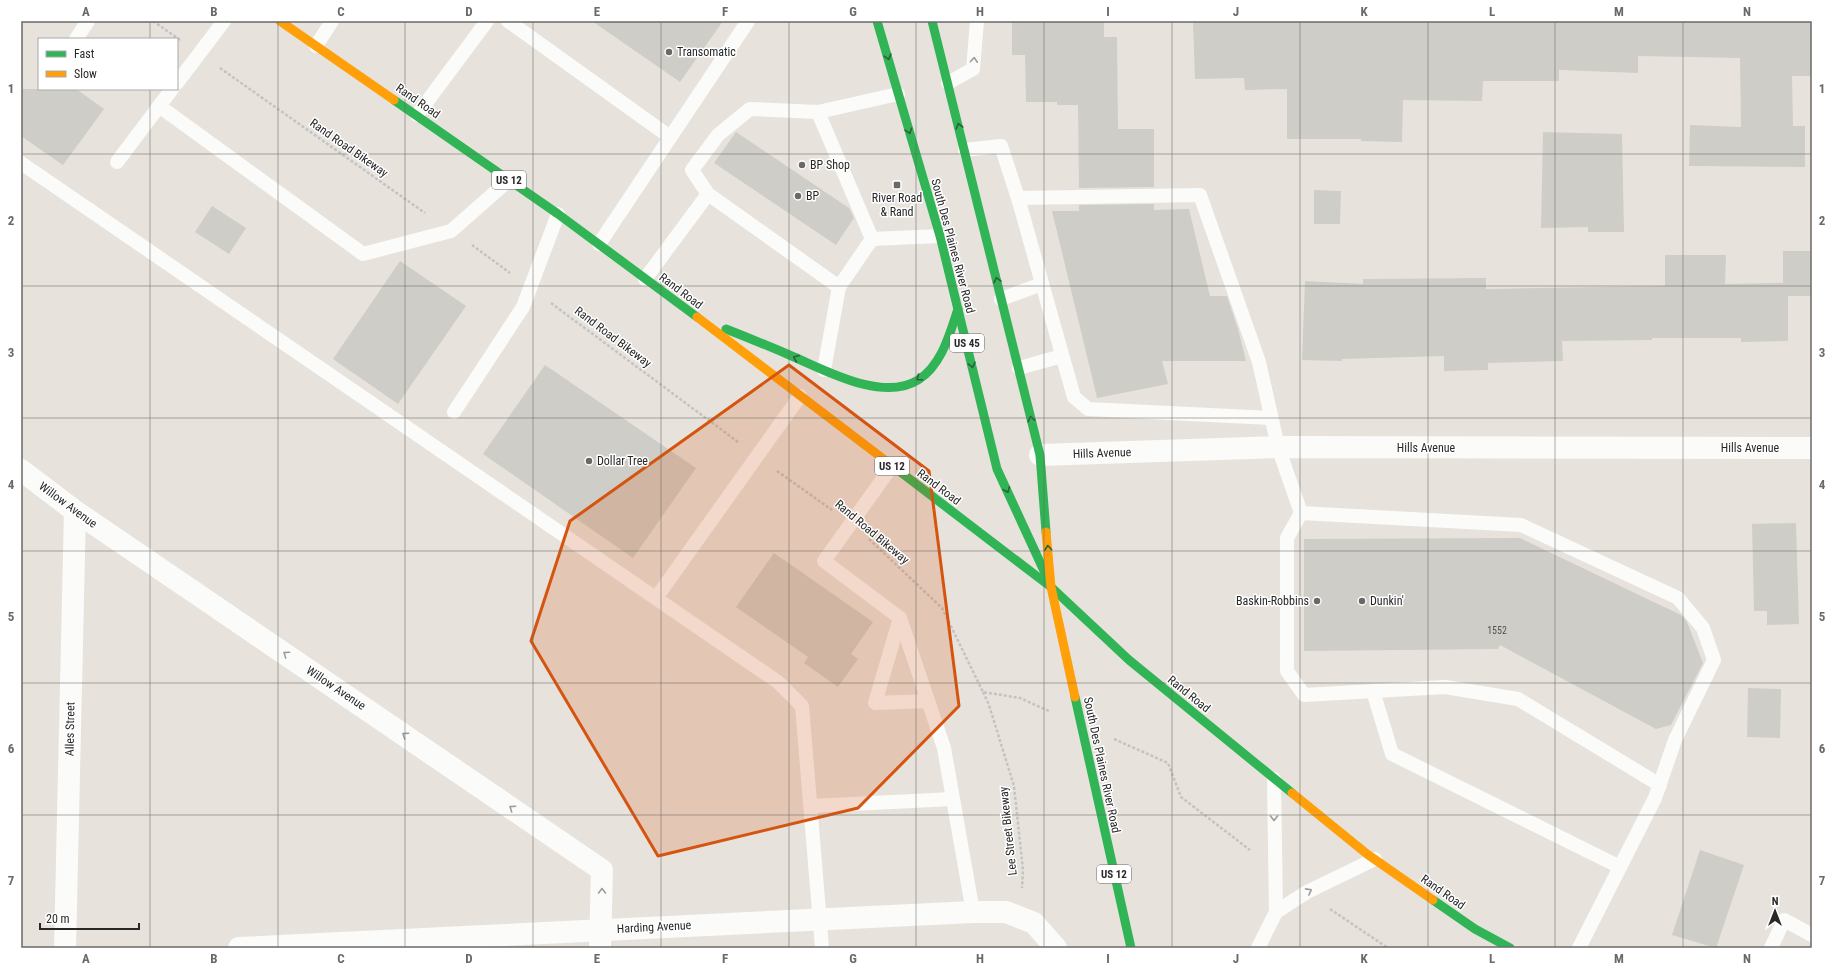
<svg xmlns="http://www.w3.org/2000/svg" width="1833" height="969" font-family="'Roboto Condensed',sans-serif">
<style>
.building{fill:#cfcdc8}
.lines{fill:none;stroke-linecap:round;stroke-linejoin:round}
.path{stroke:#c4c3c3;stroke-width:2.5;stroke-dasharray:3 2;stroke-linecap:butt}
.lane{stroke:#fbfbfa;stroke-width:14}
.street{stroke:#fbfbfa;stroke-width:22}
.fast{stroke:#30b455;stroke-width:9}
.slow{stroke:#ff9f0a;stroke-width:9}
.oneway{stroke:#2b603a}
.oneway2{stroke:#9c9c9c}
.marked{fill:#d5540f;fill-opacity:0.2;stroke:#d5540f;stroke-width:3;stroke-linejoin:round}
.grid{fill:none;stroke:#6b6967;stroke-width:1;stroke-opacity:0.55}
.poi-dot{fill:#6b6967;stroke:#fff;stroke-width:1.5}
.labels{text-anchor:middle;stroke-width:3;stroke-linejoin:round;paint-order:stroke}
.number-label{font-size:10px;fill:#525251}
.shield{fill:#fff;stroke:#686868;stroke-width:1}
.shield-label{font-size:11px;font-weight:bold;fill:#282828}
.poi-label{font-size:12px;fill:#282828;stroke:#fff;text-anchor:start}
.street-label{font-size:12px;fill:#282828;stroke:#fff}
.neatline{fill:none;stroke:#6b6967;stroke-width:1.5}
.grid-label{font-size:13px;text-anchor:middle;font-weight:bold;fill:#6b6967}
</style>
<rect width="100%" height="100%" fill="#e7e3dc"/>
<g class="building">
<path d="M 592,21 L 723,21 L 680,82 Z"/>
<path d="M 1193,21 L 1812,21 L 1812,76 L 1792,76 L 1793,126 L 1805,126 L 1805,167 L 1689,166 L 1690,125 L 1741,127 L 1740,58 L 1638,56 L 1638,73 L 1559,70 L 1559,81 L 1483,81 L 1482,101 L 1403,100 L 1402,142 L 1361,141 L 1361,139 L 1287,139 L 1287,89 L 1245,90 L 1244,78 L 1195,79 Z"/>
<path d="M 1012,22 L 1104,22 L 1104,37 L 1117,37 L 1118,129 L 1154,129 L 1154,187 L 1079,188 L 1078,105 L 1057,105 L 1057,102 L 1026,102 L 1025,55 L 1012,55 Z"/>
<path d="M 21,89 L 76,89 L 104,109 L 63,165 L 21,136 Z"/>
<path d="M 736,132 L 849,208 L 854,218 L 836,245 L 714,163 Z"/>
<path d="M 1543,132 L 1622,134 L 1624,232 L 1588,232 L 1588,227 L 1541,228 Z"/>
<path d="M 1314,190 L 1341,191 L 1340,224 L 1314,224 Z"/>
<path d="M 1154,204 L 1154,210 L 1189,209 L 1210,296 L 1227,296 L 1238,329 L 1246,361 L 1162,361 L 1168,384 L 1097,398 L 1052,211 L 1079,211 L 1079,205 Z"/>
<path d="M 212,206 L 246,228 L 229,254 L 195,232 Z"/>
<path d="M 1783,251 L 1812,251 L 1812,296 L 1788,296 L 1788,341 L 1741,342 L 1741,338 L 1652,338 L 1652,340 L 1562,341 L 1563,361 L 1488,363 L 1488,370 L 1444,371 L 1444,356 L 1342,359 L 1342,361 L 1302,360 L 1305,281 L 1363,284 L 1363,279 L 1486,278 L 1486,289 L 1665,286 L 1665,255 L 1726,255 L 1725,284 L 1783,283 Z"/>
<path d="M 400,261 L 466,306 L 398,404 L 333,359 Z"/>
<path d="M 545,365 L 696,468 L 633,558 L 483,454 Z"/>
<path d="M 1796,523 L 1799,624 L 1767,625 L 1767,611 L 1754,611 L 1752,524 Z"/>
<path d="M 1520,538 L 1681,615 L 1687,622 L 1703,663 L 1671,725 L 1656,729 L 1500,645 L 1498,649 L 1304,651 L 1304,539 Z"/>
<path d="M 774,553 L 873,622 L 851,654 L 858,659 L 838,687 L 804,663 L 808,657 L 736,607 Z"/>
<path d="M 1748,688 L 1781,689 L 1780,738 L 1747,737 Z"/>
<path d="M 1700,850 L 1744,865 L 1716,948 L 1672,935 Z"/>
</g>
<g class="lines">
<g class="path">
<path d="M 153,21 L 180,40"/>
<path d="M 220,68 L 425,213"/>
<path d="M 472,245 L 510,273"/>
<path d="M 551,303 L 738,442"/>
<path d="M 777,471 L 832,510"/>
<path d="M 869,539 L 942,608 L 983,692 L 1020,698 L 1049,711"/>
<path d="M 983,692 L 989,705 L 1014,786 L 1023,870 L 1022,888"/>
<path d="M 1114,739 L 1168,763 L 1181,797 L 1250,850"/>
<path d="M 1330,909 L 1388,948"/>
</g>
<g class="lane">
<path d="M 508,21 L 670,137"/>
<path d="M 76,39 L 88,21"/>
<path d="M 316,46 L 332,21"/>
<path d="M 177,83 L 224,21"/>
<path d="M 948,83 L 973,69 L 977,21"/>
<path d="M 159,106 L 363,254 L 451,231 L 509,180"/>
<path d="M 417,115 L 487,21"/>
<path d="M 965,150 L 1001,146 L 1018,198 L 1200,195 L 1259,362 L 1278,447 L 1301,513 L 1521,525 L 1678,598 L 1703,628 L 1714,660 L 1675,740 L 1655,798 L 1579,948"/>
<path d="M 117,162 L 172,89"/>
<path d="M 21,163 L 778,682 L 802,706 L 822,948"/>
<path d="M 708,194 L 692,170 L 718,135 L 750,109 L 818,112"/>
<path d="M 1018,198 L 1074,397 L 1088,409 L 1271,418"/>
<path d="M 872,239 L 940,236"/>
<path d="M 599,244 L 748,21"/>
<path d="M 645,279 L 708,194 L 839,287 L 872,239 L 818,112 L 898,94"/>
<path d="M 1001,299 L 1042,284"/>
<path d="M 1019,368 L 1062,356"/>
<path d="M 824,370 L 839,287"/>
<path d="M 454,412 L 523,307 L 558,214"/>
<path d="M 892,466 L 824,561 L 900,618 L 944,748 L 973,912"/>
<path d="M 1301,513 L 1287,538 L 1287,671 L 1304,695 L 1445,687 L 1518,699 L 1660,785"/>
<path d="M 656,598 L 800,396"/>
<path d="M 900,618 L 875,703 L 928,701"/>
<path d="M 1373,691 L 1392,754 L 1620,867"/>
<path d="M 811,806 L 953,799"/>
<path d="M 1276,912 L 1307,892 L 1375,859"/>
<path d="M 1258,948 L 1276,912 L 1274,779"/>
<path d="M 1771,948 L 1784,920 L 1812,935"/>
</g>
<g class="street">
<path d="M 1040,455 L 1278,447 L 1812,448"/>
<path d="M 21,470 L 75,511 L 602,870 L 600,948"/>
<path d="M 65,948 L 75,511"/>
<path d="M 239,948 L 973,912 L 1006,912 L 1034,923 L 1056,948"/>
</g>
<g class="fast">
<path d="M 877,21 L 940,236 L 997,469 L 1045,573"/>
<path d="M 932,21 L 1040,455 L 1046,532"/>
<path d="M 394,100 L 558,214 L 697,317"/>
<path d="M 726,329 C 749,338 771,347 794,357 C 827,371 883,402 918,380 C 942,365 950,333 958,309"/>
<path d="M 890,464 L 1051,587 L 1129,660 L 1292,793"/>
<path d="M 1075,697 L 1131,948"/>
<path d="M 1433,900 L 1475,929 L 1510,948"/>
</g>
<g class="slow">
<path d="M 280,21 L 394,100"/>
<path d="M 697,317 L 890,464"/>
<path d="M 1046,532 L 1051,587 L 1075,697"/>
<path d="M 1292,793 L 1367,854 L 1433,900"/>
</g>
</g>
<defs><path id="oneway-chevron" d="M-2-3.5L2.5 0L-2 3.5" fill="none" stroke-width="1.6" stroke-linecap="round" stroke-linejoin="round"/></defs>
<g class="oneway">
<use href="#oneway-chevron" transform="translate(888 57) rotate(74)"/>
<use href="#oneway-chevron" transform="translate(959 126) rotate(-105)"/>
<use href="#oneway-chevron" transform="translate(909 131) rotate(73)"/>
<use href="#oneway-chevron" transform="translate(997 280) rotate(-103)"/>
<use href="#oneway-chevron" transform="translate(796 358) rotate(-157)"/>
<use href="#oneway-chevron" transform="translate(972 365) rotate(76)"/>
<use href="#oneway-chevron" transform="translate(919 378) rotate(145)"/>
<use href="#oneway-chevron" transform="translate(1031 419) rotate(-103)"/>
<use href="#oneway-chevron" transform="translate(1007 490) rotate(66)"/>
<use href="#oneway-chevron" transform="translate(1048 548) rotate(-95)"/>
</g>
<g class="oneway2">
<use href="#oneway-chevron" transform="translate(974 60) rotate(-86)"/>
<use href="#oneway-chevron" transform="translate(286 654) rotate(-146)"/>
<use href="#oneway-chevron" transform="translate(405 735) rotate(-146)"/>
<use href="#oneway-chevron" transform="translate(512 808) rotate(-146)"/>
<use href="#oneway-chevron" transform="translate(1274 818) rotate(90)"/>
<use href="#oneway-chevron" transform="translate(602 891) rotate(-90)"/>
<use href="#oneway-chevron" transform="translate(1309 891) rotate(-28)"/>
</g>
<path class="marked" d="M 789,365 L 929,471 L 959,706 L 858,808 L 658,856 L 531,641 L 570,521 Z"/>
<path class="grid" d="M 150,21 L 150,39M 278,21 L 278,948M 405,21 L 405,948M 533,21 L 533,948M 661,21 L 661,948M 789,21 L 789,948M 916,21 L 916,948M 1044,21 L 1044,948M 1172,21 L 1172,948M 1300,21 L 1300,948M 1428,21 L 1428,948M 1555,21 L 1555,948M 1683,21 L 1683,948M 150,89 L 150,948M 21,154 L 1812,154M 21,286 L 1812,286M 21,418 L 1812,418M 21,551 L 1812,551M 21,683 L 1812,683M 21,815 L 1812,815"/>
<g class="poi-dot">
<circle cx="669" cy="52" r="4"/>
<circle cx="802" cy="165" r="4"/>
<rect x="893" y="181" width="8" height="8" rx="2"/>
<circle cx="798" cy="196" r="4"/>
<circle cx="589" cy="461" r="4"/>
<circle cx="1317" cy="601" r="4"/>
<circle cx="1362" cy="601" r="4"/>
</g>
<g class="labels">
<g class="number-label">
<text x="1497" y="634">1552</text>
</g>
<g class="shield">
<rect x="492" y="171" width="34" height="18" rx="3"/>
<rect x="950" y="334" width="34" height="18" rx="3"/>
<rect x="875" y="457" width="34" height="18" rx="3"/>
<rect x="1097" y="865" width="34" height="18" rx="3"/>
</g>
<g class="shield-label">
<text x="509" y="184">US 12</text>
<text x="967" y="347">US 45</text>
<text x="892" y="470">US 12</text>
<text x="1114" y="878">US 12</text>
</g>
<g class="poi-label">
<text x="677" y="56">Transomatic</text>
<text x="810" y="169">BP Shop</text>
<text x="806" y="200">BP</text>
<text x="897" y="202" text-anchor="middle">River Road<tspan x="897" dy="14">&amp; Rand</tspan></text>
<text x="597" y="465">Dollar Tree</text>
<text x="1309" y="605" text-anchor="end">Baskin-Robbins</text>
<text x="1370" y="605">Dunkin'</text>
</g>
<g class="street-label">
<text transform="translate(418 101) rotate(35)" y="4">Rand Road</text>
<text transform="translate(349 148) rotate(35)" y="4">Rand Road Bikeway</text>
<text transform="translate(953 246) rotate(75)" y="4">South Des Plaines River Road</text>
<text transform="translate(681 291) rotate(37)" y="4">Rand Road</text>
<text transform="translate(613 337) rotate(37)" y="4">Rand Road Bikeway</text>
<text x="1426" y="452">Hills Avenue</text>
<text x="1750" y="452">Hills Avenue</text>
<text transform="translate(1102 453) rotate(-2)" y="4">Hills Avenue</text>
<text transform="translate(939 487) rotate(37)" y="4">Rand Road</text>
<text transform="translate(68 505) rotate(36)" y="4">Willow Avenue</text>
<text transform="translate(872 532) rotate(40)" y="4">Rand Road Bikeway</text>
<text transform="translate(336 688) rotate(34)" y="4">Willow Avenue</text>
<text transform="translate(1189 694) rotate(39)" y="4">Rand Road</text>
<text transform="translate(70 729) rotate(-89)" y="4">Alles Street</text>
<text transform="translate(1102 765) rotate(78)" y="4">South Des Plaines River Road</text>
<text transform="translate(1008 831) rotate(-96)" y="4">Lee Street Bikeway</text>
<text transform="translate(1443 892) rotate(35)" y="4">Rand Road</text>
<text transform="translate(654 927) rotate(-3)" y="4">Harding Avenue</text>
</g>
</g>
<rect width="1833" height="969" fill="none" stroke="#ffffff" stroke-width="44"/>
<rect x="38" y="38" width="140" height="52" fill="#ffffff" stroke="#a9a9a9"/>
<rect x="46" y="51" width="20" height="6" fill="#30b455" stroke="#a9a9a9"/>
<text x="74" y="58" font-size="12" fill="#282828">Fast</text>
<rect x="46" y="71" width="20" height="6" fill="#ff9f0a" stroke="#a9a9a9"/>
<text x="74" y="78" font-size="12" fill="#282828">Slow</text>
<g transform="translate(1775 911)" stroke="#ffffff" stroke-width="3" paint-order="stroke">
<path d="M0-3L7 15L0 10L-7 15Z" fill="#282828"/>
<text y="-6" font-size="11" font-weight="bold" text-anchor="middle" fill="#282828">N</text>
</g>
<path d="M40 923v6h99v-6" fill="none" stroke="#282828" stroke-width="2"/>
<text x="46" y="923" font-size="12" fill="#282828" stroke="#ffffff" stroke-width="3" paint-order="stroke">20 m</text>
<rect x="22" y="22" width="1789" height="925" class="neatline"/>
<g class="grid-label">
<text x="86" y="16">A</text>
<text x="214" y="16">B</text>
<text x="341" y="16">C</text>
<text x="469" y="16">D</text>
<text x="597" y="16">E</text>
<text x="725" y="16">F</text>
<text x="853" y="16">G</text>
<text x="980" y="16">H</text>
<text x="1108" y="16">I</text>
<text x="1236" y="16">J</text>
<text x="1364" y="16">K</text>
<text x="1492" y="16">L</text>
<text x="1619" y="16">M</text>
<text x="1747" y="16">N</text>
<text x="11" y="93">1</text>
<text x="1822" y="93">1</text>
<text x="11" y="225">2</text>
<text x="1822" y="225">2</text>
<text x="11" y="357">3</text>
<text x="1822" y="357">3</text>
<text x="11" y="489">4</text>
<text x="1822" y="489">4</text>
<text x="11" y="621">5</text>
<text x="1822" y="621">5</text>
<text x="11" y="753">6</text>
<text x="1822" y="753">6</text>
<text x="11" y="885">7</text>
<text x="1822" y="885">7</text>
<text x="86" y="963">A</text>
<text x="214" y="963">B</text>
<text x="341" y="963">C</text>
<text x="469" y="963">D</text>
<text x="597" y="963">E</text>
<text x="725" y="963">F</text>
<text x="853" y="963">G</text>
<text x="980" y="963">H</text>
<text x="1108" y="963">I</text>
<text x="1236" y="963">J</text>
<text x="1364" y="963">K</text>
<text x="1492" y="963">L</text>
<text x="1619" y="963">M</text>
<text x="1747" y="963">N</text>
</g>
</svg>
